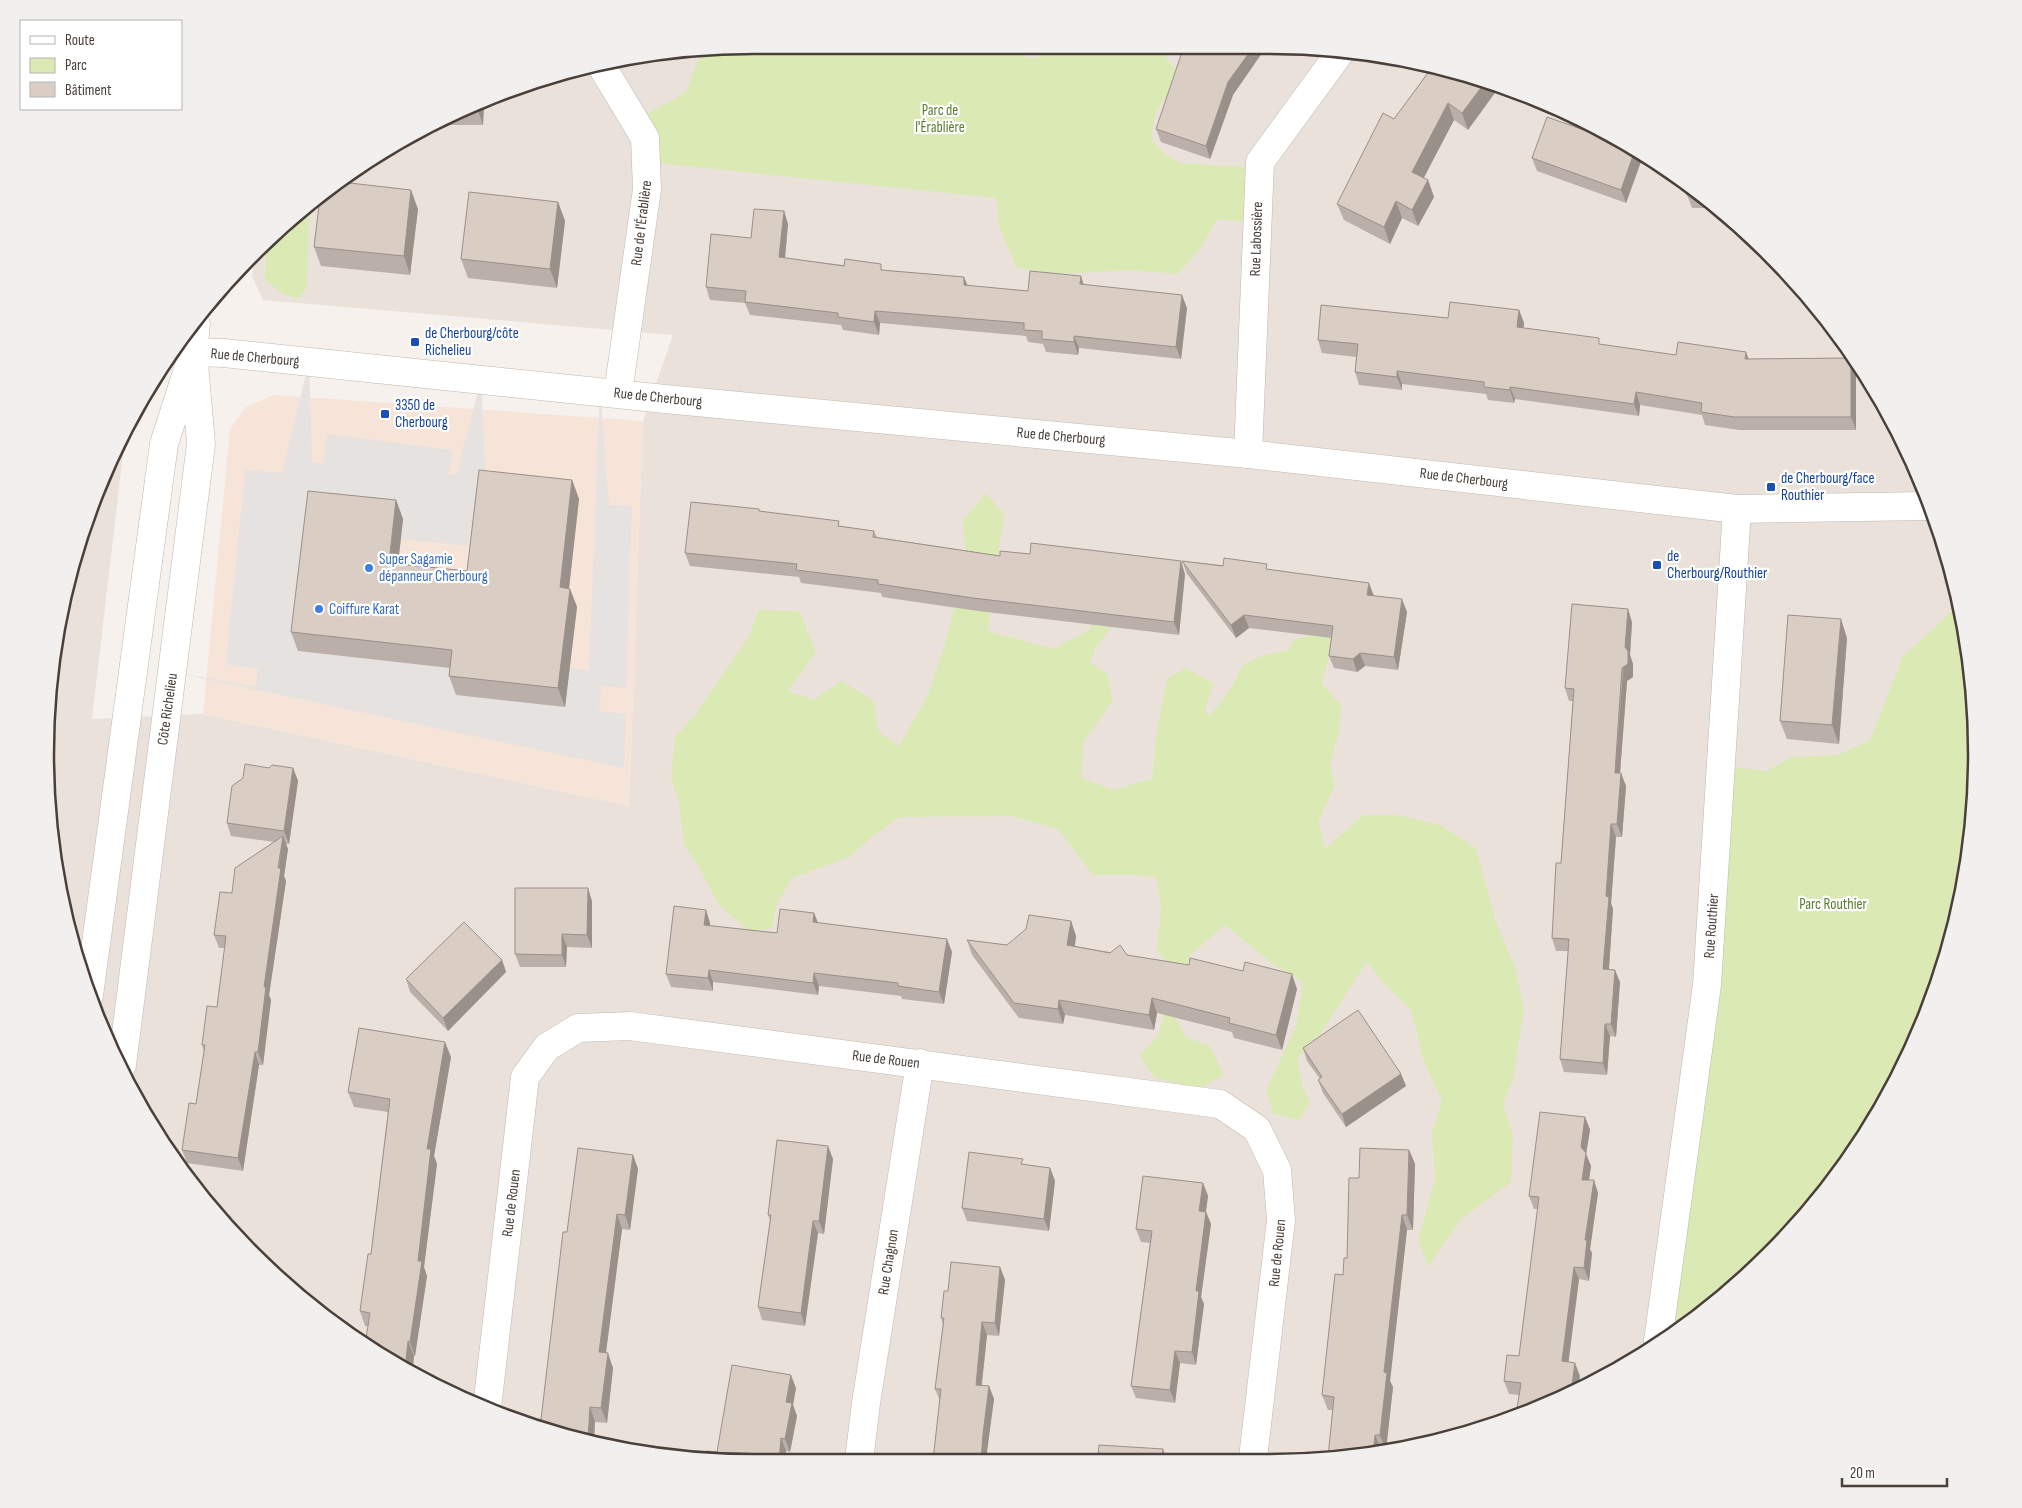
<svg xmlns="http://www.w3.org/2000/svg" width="2022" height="1508" font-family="'Sofia Sans Condensed',sans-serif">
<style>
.residential{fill:#eae2da}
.commercial{fill:#f7e4d8}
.green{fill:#dbe9b5}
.parking{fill:#e5e2e0}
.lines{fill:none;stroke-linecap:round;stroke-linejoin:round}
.minor-casing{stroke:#c1b7ae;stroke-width:29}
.minor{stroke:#fff;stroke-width:28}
.wall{fill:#bbb0a9}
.shaded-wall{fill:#999089}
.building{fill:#dacdc4;stroke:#999089}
.transit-dot{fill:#1a4fb4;stroke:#fff;stroke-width:2}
.shop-dot{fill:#3f7fe0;stroke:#fff;stroke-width:2}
.labels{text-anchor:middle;stroke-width:4.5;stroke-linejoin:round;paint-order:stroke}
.park-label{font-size:15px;fill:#597d2b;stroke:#fff}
.street-label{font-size:15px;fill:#4a4039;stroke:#fff}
.transit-label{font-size:15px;fill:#164399;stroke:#fff;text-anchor:start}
.shop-label{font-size:15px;fill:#366cbe;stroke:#fff;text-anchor:start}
.rim{fill:none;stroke:#4a4039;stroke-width:2.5}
</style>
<rect width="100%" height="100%" fill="#f6f1ec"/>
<path class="residential" d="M 754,45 L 1314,47 L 1451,69 L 1540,99 L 1662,164 L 1736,221 L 1831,323 L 1904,441 L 1953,571 L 1975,708 L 1971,847 L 1939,982 L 1882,1109 L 1801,1222 L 1699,1317 L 1540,1409 L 1361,1457 L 707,1461 L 526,1425 L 400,1368 L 286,1287 L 191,1185 L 99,1025 L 69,937 L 47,801 L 59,615 L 118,440 L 126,428 L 92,719 L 203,714 L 629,806 L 643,421 L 673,335 L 263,300 L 252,276 L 255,252 L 287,221 L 399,140 L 570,69 Z"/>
<path class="commercial" d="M 275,395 L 643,421 L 629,806 L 203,714 L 230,429 L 246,407 Z"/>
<g class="green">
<path d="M 754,45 L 998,46 L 1030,59 L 1079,46 L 1173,46 L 1166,58 L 1180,75 L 1156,112 L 1151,140 L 1167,156 L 1182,163 L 1256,168 L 1257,223 L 1217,219 L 1201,247 L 1178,274 L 1128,270 L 1059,274 L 1017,268 L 999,227 L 997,198 L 646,162 L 659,136 L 645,115 L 686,92 L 701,52 Z"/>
<path d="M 334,187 L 309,215 L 307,287 L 298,299 L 283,294 L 265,280 L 266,242 L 287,221 Z"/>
<path d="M 986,493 L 1004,514 L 988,631 L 1053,649 L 1091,629 L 1089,592 L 1114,623 L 1095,649 L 1090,663 L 1107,673 L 1113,700 L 1083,743 L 1081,778 L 1113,790 L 1152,779 L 1156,736 L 1167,678 L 1186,668 L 1214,684 L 1205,710 L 1210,716 L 1231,688 L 1243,665 L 1259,657 L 1288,650 L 1294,639 L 1309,636 L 1312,620 L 1334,635 L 1327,665 L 1321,683 L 1341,705 L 1339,732 L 1330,765 L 1335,785 L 1318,822 L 1325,849 L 1363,815 L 1398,815 L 1440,825 L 1476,848 L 1496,922 L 1515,967 L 1524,1010 L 1513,1079 L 1503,1104 L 1513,1135 L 1511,1182 L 1461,1219 L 1428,1267 L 1418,1239 L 1435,1180 L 1432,1133 L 1442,1101 L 1423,1059 L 1411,1010 L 1384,984 L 1367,961 L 1316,1041 L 1297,1058 L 1303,1087 L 1310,1103 L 1299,1120 L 1273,1114 L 1266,1090 L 1296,1026 L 1303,982 L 1273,964 L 1225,925 L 1189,956 L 1176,1019 L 1186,1037 L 1210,1046 L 1224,1075 L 1199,1088 L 1154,1078 L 1140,1055 L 1159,1034 L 1173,972 L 1157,949 L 1161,909 L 1157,878 L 1138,875 L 1093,875 L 1058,829 L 1011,816 L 900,817 L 873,836 L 849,857 L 792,878 L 776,906 L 773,928 L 749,931 L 719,905 L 700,869 L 684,845 L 679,802 L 671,779 L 675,737 L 695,715 L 750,635 L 758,610 L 799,611 L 816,652 L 788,691 L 814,700 L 841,681 L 873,700 L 879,732 L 899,746 L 928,695 L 944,648 L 954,609 L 965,547 L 963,520 Z"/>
<path d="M 1958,601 L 1975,708 L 1971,847 L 1939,982 L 1882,1109 L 1801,1222 L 1699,1317 L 1667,1335 L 1734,767 L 1767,771 L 1791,757 L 1838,755 L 1870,740 L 1903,656 L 1945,618 Z"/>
</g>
<path class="parking" d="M 309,362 L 312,462 L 323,464 L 327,434 L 452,450 L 449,475 L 456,475 L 481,380 L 486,488 L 479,547 L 401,539 L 403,519 L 298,651 L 459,669 L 570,668 L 589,670 L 600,391 L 609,505 L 632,506 L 626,688 L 602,686 L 599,711 L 626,714 L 624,768 L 173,672 L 256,687 L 258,669 L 226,664 L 245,470 L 282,473 Z"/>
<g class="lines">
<g class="minor-casing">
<g id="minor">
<path d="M 601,65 L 645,138 L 647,189 L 618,393"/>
<path d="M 193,352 L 224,353 L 665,399 L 1248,454 L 1737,509 L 1929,506"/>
<path d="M 1248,454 L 1260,162 L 1341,51"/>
<path d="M 89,995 L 164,444 L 190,363"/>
<path d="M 122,1065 L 201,444 L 193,352 L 196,324"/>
<path d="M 1658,1341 L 1707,985 L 1737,509"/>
<path d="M 487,1408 L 525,1077 L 547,1047 L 578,1028 L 630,1026 L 1220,1104 L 1257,1129 L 1277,1170 L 1281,1220 L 1253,1458"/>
<path d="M 859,1460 L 866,1403 L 920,1063"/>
</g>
</g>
<use href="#minor" class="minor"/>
</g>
<g class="wall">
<path d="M 1451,69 L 1468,130 L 1454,120 L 1423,178 L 1428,180 L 1434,197 L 1418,226 L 1402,218 L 1390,244 L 1344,220 L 1337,204 L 1394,119 Z"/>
<path d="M 1233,95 L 1210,159 L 1161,142 L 1156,129 Z"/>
<path d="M 484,105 L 483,125 L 437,125 Z"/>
<path d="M 1643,156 L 1626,203 L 1537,171 L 1532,158 Z"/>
<path d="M 1687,184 L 1719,208 L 1692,208 L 1687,195 Z"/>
<path d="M 558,202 L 565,221 L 557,288 L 468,278 L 461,259 Z"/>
<path d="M 418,209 L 410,275 L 321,266 L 314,247 Z"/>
<path d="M 784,211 L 788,224 L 785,258 L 884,270 L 964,277 L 968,286 L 1028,291 L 1084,285 L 1187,308 L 1181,359 L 1079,348 L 1078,355 L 1046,352 L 1043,344 L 1028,342 L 1026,336 L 880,323 L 879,335 L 843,330 L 841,325 L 750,315 L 745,303 L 710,300 L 706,287 L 751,238 Z"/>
<path d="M 1519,310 L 1524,323 L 1523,328 L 1602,345 L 1676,355 L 1749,359 L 1851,358 L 1856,371 L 1856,430 L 1739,430 L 1705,425 L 1702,415 L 1640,405 L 1639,416 L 1515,399 L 1514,403 L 1488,400 L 1486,394 L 1402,384 L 1402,390 L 1359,385 L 1355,372 L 1356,357 L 1322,353 L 1318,340 L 1448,318 Z"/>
<path d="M 572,480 L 579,499 L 569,588 L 570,589 L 577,607 L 565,707 L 456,695 L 449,676 L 450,668 L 298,651 L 291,632 L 396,500 L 403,519 L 398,564 L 467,571 Z"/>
<path d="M 760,511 L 841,526 L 874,531 L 877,537 L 1000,556 L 1185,574 L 1179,635 L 978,611 L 882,597 L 881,593 L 801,583 L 799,577 L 690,566 L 685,553 Z"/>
<path d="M 1182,561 L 1269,570 L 1374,596 L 1407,612 L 1398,670 L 1365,666 L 1357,672 L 1334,668 L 1329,656 L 1332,638 L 1249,628 L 1236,638 L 1187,574 Z"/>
<path d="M 1632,622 L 1630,655 L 1633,664 L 1633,677 L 1627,681 L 1620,773 L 1626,786 L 1622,837 L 1616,837 L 1611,903 L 1613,909 L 1609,969 L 1620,982 L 1616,1037 L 1610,1036 L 1607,1075 L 1564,1072 L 1560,1059 L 1568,951 L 1556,951 L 1552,938 L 1561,863 L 1573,701 L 1569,701 L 1565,688 Z"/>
<path d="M 1847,638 L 1839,744 L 1787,739 L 1780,721 Z"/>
<path d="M 269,768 L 293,768 L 298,781 L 289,844 L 286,844 L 288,849 L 284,876 L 286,881 L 269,995 L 271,1000 L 263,1065 L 259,1065 L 243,1171 L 187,1163 L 182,1150 L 196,1104 L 204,1051 L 202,1045 L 217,1007 L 225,948 L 219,948 L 214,935 L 232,893 L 275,842 L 231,836 L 227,823 Z"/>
<path d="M 592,901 L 592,948 L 567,947 L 566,967 L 520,967 L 515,954 Z"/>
<path d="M 706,910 L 710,923 L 710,926 L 777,933 L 814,913 L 818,923 L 952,952 L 944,1004 L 902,999 L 901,996 L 819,986 L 818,995 L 713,982 L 713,991 L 671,987 L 666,974 Z"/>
<path d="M 1071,921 L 1076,936 L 1075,946 L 1127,955 L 1297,989 L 1282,1050 L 1234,1038 L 1232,1032 L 1157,1013 L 1154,1030 L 1065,1015 L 1063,1024 L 1019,1018 L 972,955 L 967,940 L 1007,945 Z"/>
<path d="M 502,960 L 506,972 L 448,1031 L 410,992 L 406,979 Z"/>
<path d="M 1303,1048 L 1401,1074 L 1406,1086 L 1346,1127 L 1323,1093 L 1318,1080 L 1320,1079 L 1307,1061 Z"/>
<path d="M 451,1057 L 434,1156 L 437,1164 L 424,1267 L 427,1276 L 415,1356 L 414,1356 L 412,1374 L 400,1368 L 368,1326 L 365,1326 L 360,1311 L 371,1254 L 388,1112 L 354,1107 L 348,1092 Z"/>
<path d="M 1585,1117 L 1590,1130 L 1586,1154 L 1591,1166 L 1589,1180 L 1598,1193 L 1590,1249 L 1592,1253 L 1589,1281 L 1579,1279 L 1568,1362 L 1580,1376 L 1519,1395 L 1509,1394 L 1504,1381 L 1519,1356 L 1538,1209 L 1534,1209 L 1529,1196 Z"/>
<path d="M 1409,1150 L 1415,1164 L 1413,1230 L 1407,1230 L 1390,1381 L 1393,1387 L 1386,1450 L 1381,1449 L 1380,1452 L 1361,1457 L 1328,1457 L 1333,1410 L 1328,1410 L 1322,1395 L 1343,1275 L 1347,1258 L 1359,1178 Z"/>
<path d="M 633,1155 L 638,1169 L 630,1230 L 622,1229 L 606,1353 L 613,1368 L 607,1423 L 595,1422 L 594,1439 L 540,1428 L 567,1232 Z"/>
<path d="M 833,1159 L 824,1234 L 818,1233 L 805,1326 L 762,1320 L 758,1307 L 770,1220 L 768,1215 Z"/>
<path d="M 1025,1165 L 1050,1168 L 1055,1181 L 1049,1231 L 967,1221 L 962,1208 Z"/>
<path d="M 1203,1183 L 1208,1196 L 1206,1212 L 1211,1224 L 1201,1297 L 1204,1304 L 1196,1365 L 1180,1363 L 1175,1403 L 1136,1398 L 1131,1386 L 1150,1243 L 1141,1242 L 1136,1229 Z"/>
<path d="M 1000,1267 L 1005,1280 L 999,1336 L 987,1335 L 982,1385 L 989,1386 L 994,1399 L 987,1447 L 940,1401 L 935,1389 L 943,1324 L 941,1318 Z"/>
<path d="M 796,1388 L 793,1405 L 797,1416 L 790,1452 L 786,1451 L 717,1452 Z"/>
</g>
<g class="shaded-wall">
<path d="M 1254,46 L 1267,46 L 1233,95 L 1210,159 L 1206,146 L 1228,82 Z"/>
<path d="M 1486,81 L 1500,86 L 1468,130 L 1462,113 Z"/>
<path d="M 1448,103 L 1454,120 L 1418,189 L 1412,172 Z"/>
<path d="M 484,105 L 483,125 L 477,108 Z"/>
<path d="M 1635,150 L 1642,154 L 1643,156 L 1626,203 L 1621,190 Z"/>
<path d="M 1428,180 L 1434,197 L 1418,226 L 1412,210 Z"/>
<path d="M 411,190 L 418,209 L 410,275 L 404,256 Z"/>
<path d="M 1396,201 L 1402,218 L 1390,244 L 1384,227 Z"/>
<path d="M 558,202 L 565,221 L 557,288 L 550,269 Z"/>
<path d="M 784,211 L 788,224 L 784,270 L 779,257 Z"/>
<path d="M 1081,276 L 1085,289 L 1080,284 Z"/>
<path d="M 964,277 L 969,290 L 964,285 Z"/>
<path d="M 1182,295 L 1187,308 L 1181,359 L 1176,347 Z"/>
<path d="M 1519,310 L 1524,323 L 1522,340 L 1517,327 Z"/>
<path d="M 875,311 L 880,323 L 879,335 L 874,322 Z"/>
<path d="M 1074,336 L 1079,348 L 1078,355 L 1074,342 Z"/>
<path d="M 1746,352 L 1751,365 L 1745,359 Z"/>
<path d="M 1851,358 L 1856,371 L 1856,430 L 1851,417 Z"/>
<path d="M 1397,371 L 1402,384 L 1402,390 L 1397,377 Z"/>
<path d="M 1510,387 L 1515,399 L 1514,403 L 1510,390 Z"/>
<path d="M 1636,392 L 1640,405 L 1639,416 L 1634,404 Z"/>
<path d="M 572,480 L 579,499 L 567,606 L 560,587 Z"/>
<path d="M 396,500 L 403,519 L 396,582 L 389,563 Z"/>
<path d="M 1181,561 L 1185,574 L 1179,635 L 1174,622 Z"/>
<path d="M 1369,583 L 1374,596 L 1372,608 L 1367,595 Z"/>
<path d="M 570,589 L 577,607 L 565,707 L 558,688 Z"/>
<path d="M 1402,599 L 1407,612 L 1398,670 L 1394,657 Z"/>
<path d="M 1628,609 L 1632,622 L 1630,655 L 1633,664 L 1633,677 L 1627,681 L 1619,786 L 1615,773 Z"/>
<path d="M 1244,615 L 1249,628 L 1236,638 L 1231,625 Z"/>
<path d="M 1841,619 L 1847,638 L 1839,744 L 1832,725 Z"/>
<path d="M 1360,653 L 1365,666 L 1357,672 L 1353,659 Z"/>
<path d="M 293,768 L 298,781 L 289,844 L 284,831 Z"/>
<path d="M 1621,773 L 1626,786 L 1622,837 L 1617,824 Z"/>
<path d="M 1611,824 L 1616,837 L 1611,903 L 1613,909 L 1608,982 L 1603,969 L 1606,896 Z"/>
<path d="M 283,836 L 288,849 L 284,876 L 286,881 L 269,995 L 271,1000 L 263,1065 L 258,1052 L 264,987 Z"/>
<path d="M 588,888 L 592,901 L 592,948 L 587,935 Z"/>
<path d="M 706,910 L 710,923 L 709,938 L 704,925 Z"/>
<path d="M 814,913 L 819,926 L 813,922 Z"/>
<path d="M 1071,921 L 1076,936 L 1073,960 L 1067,945 Z"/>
<path d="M 562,934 L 567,947 L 566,967 L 562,955 Z"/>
<path d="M 947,939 L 952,952 L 944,1004 L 939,992 Z"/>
<path d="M 502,960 L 506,972 L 448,1031 L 443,1018 Z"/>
<path d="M 709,970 L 713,982 L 713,991 L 708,978 Z"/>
<path d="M 1615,970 L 1620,982 L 1616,1037 L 1611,1024 Z"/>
<path d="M 814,973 L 819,986 L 818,995 L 813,983 Z"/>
<path d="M 1292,974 L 1297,989 L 1282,1050 L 1276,1035 Z"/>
<path d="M 1152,998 L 1157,1013 L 1154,1030 L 1149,1015 Z"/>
<path d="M 1059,1000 L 1065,1015 L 1063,1024 L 1058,1009 Z"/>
<path d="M 1605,1024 L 1610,1036 L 1607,1075 L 1603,1063 Z"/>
<path d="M 445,1042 L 451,1057 L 434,1156 L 437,1164 L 424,1267 L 427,1276 L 415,1356 L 410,1342 L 427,1149 Z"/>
<path d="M 255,1052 L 259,1065 L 243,1171 L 238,1158 Z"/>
<path d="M 1401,1074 L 1406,1086 L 1346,1127 L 1342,1114 Z"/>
<path d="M 1585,1117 L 1590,1130 L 1586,1154 L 1591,1166 L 1587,1193 L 1582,1180 L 1581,1147 Z"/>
<path d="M 828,1146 L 833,1159 L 824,1234 L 819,1221 Z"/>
<path d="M 1409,1150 L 1415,1164 L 1413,1230 L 1407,1215 Z"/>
<path d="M 633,1155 L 638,1169 L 630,1230 L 625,1215 Z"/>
<path d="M 1050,1168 L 1055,1181 L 1049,1231 L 1044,1219 Z"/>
<path d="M 1594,1180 L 1598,1193 L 1590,1249 L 1592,1253 L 1589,1281 L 1584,1268 L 1585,1240 Z"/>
<path d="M 1203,1183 L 1208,1196 L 1204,1224 L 1199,1211 Z"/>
<path d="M 1206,1212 L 1211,1224 L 1201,1297 L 1204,1304 L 1196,1365 L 1192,1352 L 1196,1291 Z"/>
<path d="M 617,1214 L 622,1229 L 604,1367 L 599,1352 Z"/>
<path d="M 1402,1215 L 1407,1230 L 1390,1381 L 1393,1387 L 1386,1450 L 1380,1435 L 1384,1372 Z"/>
<path d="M 230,1216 L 235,1229 L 234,1231 L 229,1226 Z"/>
<path d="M 813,1221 L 818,1233 L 805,1326 L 801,1313 Z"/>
<path d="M 1000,1267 L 1005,1280 L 999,1336 L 995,1323 Z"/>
<path d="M 1574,1267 L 1579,1279 L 1567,1374 L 1562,1361 Z"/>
<path d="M 982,1322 L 987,1335 L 980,1398 L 976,1385 Z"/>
<path d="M 408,1341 L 414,1356 L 412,1374 L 405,1370 Z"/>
<path d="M 1175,1351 L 1180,1363 L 1175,1403 L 1170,1390 Z"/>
<path d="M 608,1353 L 613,1368 L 607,1423 L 601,1408 Z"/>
<path d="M 1575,1363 L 1580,1376 L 1578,1387 L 1571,1391 Z"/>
<path d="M 791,1375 L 796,1388 L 793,1405 L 797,1416 L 790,1452 L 785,1439 L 786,1402 Z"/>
<path d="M 989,1386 L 994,1399 L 986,1460 L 981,1460 L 983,1434 Z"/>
<path d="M 590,1407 L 595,1422 L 594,1439 L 588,1438 Z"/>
<path d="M 1375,1435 L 1381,1449 L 1380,1452 L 1373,1454 Z"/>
<path d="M 781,1438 L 786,1451 L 785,1461 L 779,1461 Z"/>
<path d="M 1163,1449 L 1166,1458 L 1162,1458 Z"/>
</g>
<g class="building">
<path d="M 1184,46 L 1254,46 L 1228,82 L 1206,146 L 1156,129 Z"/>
<path d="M 1433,66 L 1451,69 L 1486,81 L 1462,113 L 1448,103 L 1412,172 L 1428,180 L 1412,210 L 1396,201 L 1384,227 L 1337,204 L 1383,113 L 1394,119 Z"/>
<path d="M 1547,117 L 1584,130 L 1586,124 L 1589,125 L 1635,150 L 1621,190 L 1532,158 Z"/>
<path d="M 341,182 L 411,190 L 404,256 L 314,247 L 320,197 Z"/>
<path d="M 1687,184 L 1702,195 L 1687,195 Z"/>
<path d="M 469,192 L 558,202 L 550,269 L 461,259 Z"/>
<path d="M 754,209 L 784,211 L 779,257 L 844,266 L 845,259 L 881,264 L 881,270 L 964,277 L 964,285 L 1028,291 L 1030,271 L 1081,276 L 1080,284 L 1182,295 L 1176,347 L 1074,336 L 1074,342 L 1042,339 L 1042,331 L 1024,330 L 1024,323 L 875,311 L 874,322 L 838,317 L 838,313 L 745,302 L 746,291 L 706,287 L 711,234 L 751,238 Z"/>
<path d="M 1450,302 L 1519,310 L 1517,327 L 1599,338 L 1599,344 L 1676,355 L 1678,342 L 1746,352 L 1745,359 L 1851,358 L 1851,417 L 1734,417 L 1701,412 L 1702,403 L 1636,392 L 1634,404 L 1510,387 L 1510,390 L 1484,387 L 1484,382 L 1397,371 L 1397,377 L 1355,372 L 1358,344 L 1318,340 L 1321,305 L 1448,318 Z"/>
<path d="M 479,470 L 572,480 L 560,587 L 570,589 L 558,688 L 449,676 L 452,650 L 291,632 L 308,491 L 396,500 L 389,563 L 467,571 Z"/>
<path d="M 691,502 L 759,509 L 759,511 L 839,521 L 838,526 L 874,531 L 873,537 L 1000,556 L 1000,551 L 1030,554 L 1031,543 L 1181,561 L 1174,622 L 973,598 L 878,584 L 878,580 L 796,570 L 797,564 L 685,553 Z"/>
<path d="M 1224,558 L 1267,564 L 1266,569 L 1369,583 L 1367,595 L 1402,599 L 1394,657 L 1360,653 L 1353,659 L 1329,656 L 1333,626 L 1244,615 L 1231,625 L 1182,561 L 1223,566 Z"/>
<path d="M 1572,604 L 1628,609 L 1625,647 L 1628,651 L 1628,664 L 1622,668 L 1615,773 L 1621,773 L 1617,824 L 1611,824 L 1606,896 L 1609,897 L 1603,969 L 1615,970 L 1611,1024 L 1605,1024 L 1603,1063 L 1560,1059 L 1569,939 L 1552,938 L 1556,863 L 1561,863 L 1574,689 L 1565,688 Z"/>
<path d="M 1788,615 L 1841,619 L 1832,725 L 1780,721 Z"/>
<path d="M 245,764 L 269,768 L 272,765 L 293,768 L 284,831 L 227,823 L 232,786 L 243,778 Z"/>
<path d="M 283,836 L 278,868 L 281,868 L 264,987 L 266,987 L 258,1052 L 255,1052 L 238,1158 L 182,1150 L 189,1103 L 196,1104 L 205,1045 L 202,1045 L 207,1006 L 217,1007 L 226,936 L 214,935 L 220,892 L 232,893 L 235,868 Z"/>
<path d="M 515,888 L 588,888 L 587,935 L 562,934 L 562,955 L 515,954 Z"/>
<path d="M 674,906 L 706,910 L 704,925 L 777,933 L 780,909 L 814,913 L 813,922 L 947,939 L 939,992 L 898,986 L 898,983 L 814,973 L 813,983 L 709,970 L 708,978 L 666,974 Z"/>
<path d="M 1029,915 L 1071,921 L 1067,945 L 1110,953 L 1120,945 L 1127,955 L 1189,965 L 1190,958 L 1243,971 L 1245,962 L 1292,974 L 1276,1035 L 1229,1023 L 1230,1018 L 1152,998 L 1149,1015 L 1059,1000 L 1058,1009 L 1014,1003 L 967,940 L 1007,945 L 1026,929 Z"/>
<path d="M 464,922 L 502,960 L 443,1018 L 406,979 Z"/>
<path d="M 1358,1010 L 1401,1074 L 1342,1114 L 1318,1080 L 1322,1077 L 1303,1048 Z"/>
<path d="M 359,1028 L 445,1042 L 427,1149 L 431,1149 L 418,1261 L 422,1261 L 410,1342 L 408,1341 L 405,1370 L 400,1368 L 365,1344 L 370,1313 L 360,1311 L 368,1254 L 371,1254 L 390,1099 L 348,1092 Z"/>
<path d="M 1540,1112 L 1585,1117 L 1581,1147 L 1586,1153 L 1582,1180 L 1594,1180 L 1585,1240 L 1587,1240 L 1584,1268 L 1574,1267 L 1562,1361 L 1575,1363 L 1571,1391 L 1540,1409 L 1516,1415 L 1521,1383 L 1504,1381 L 1507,1355 L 1519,1356 L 1539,1197 L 1529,1196 Z"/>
<path d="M 777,1140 L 828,1146 L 819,1221 L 813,1221 L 801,1313 L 758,1307 L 771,1215 L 768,1215 Z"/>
<path d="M 578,1148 L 633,1155 L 625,1215 L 617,1214 L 599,1352 L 608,1353 L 601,1408 L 590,1407 L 588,1438 L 540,1428 L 563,1232 L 567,1232 Z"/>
<path d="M 1360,1148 L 1409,1150 L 1407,1215 L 1402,1215 L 1384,1372 L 1387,1373 L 1380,1435 L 1375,1435 L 1373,1454 L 1361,1457 L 1316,1457 L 1317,1455 L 1328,1457 L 1334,1397 L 1322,1395 L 1335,1274 L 1343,1275 L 1344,1258 L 1347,1258 L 1349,1178 L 1359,1178 Z"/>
<path d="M 969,1152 L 1023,1159 L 1021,1164 L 1050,1168 L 1044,1219 L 962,1208 Z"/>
<path d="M 1143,1176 L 1203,1183 L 1199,1211 L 1206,1212 L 1196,1291 L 1199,1291 L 1192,1352 L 1175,1351 L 1170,1390 L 1131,1386 L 1152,1231 L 1136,1229 Z"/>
<path d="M 218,1214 L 230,1216 L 229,1226 Z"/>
<path d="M 951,1262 L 1000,1267 L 995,1323 L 982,1322 L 976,1385 L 989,1386 L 983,1434 L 981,1460 L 933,1460 L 941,1389 L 935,1389 L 944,1318 L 941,1318 L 944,1291 L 948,1291 Z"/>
<path d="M 732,1365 L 791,1375 L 786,1402 L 792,1403 L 785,1439 L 781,1438 L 779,1461 L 705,1461 L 706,1451 L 717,1452 Z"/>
<path d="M 1099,1445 L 1163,1449 L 1162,1458 L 1098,1459 Z"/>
</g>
<g class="transit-dot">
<rect x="410" y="337" width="10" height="10" rx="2.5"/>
<rect x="380" y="409" width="10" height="10" rx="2.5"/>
<rect x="1766" y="482" width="10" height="10" rx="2.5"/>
<rect x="1652" y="560" width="10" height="10" rx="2.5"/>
</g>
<g class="shop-dot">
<circle cx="369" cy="568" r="5"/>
<circle cx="319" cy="609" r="5"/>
</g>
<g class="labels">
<g class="park-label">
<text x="940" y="115">Parc de<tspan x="940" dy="17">l'Érablière</tspan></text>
<text x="1833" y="909">Parc Routhier</text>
</g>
<g class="street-label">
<text transform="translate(641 223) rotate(-83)" y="5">Rue de l'Érablière</text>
<text transform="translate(1256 239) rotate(-88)" y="5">Rue Labossière</text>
<text transform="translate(255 357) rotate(5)" y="5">Rue de Cherbourg</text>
<text transform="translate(658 397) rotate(6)" y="5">Rue de Cherbourg</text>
<text transform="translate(1061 436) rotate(5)" y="5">Rue de Cherbourg</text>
<text transform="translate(1464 478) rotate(7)" y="5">Rue de Cherbourg</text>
<text transform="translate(167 709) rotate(-82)" y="5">Côte Richelieu</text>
<text transform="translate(1711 926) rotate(-86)" y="5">Rue Routhier</text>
<text transform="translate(886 1059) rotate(7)" y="5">Rue de Rouen</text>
<text transform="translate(511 1203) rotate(-83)" y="5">Rue de Rouen</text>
<text transform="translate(1277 1253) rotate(-84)" y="5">Rue de Rouen</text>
<text transform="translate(888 1262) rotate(-81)" y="5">Rue Chagnon</text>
</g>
<g class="transit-label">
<text x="425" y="338">de Cherbourg/côte<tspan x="425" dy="17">Richelieu</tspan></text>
<text x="395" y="410">3350 de<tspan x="395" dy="17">Cherbourg</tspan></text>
<text x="1781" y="483">de Cherbourg/face<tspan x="1781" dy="17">Routhier</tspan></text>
<text x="1667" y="561">de<tspan x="1667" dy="17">Cherbourg/Routhier</tspan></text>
</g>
<g class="shop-label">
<text x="379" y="564">Super Sagamie<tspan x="379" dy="17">dépanneur Cherbourg</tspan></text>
<text x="329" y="614">Coiffure Karat</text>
</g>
</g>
<path d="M0 0H2022V1508H0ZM754 54H1268A700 700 0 0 1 1968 754V754A700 700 0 0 1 1268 1454H754A700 700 0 0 1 54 754V754A700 700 0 0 1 754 54Z" fill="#f1f0ef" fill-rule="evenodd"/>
<path class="rim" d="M754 54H1268A700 700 0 0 1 1968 754V754A700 700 0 0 1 1268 1454H754A700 700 0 0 1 54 754V754A700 700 0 0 1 754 54Z"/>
<rect x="20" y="20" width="162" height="90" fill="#ffffff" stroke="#b7b3b0"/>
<rect x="30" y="36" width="25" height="8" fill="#ffffff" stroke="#b7b3b0"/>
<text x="65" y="45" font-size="15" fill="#4a4039">Route</text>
<rect x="30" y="58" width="25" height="15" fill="#dbe9b5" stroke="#b7b3b0"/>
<text x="65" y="70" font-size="15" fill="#4a4039">Parc</text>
<rect x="30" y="82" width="25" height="15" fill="#dacdc4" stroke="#b7b3b0"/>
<text x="65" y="95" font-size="15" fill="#4a4039">Bâtiment</text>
<path d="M1842 1478v8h105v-8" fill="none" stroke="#4a4039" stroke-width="2.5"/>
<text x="1850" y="1478" font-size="15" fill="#4a4039" stroke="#ffffff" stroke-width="4" paint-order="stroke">20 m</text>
</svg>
